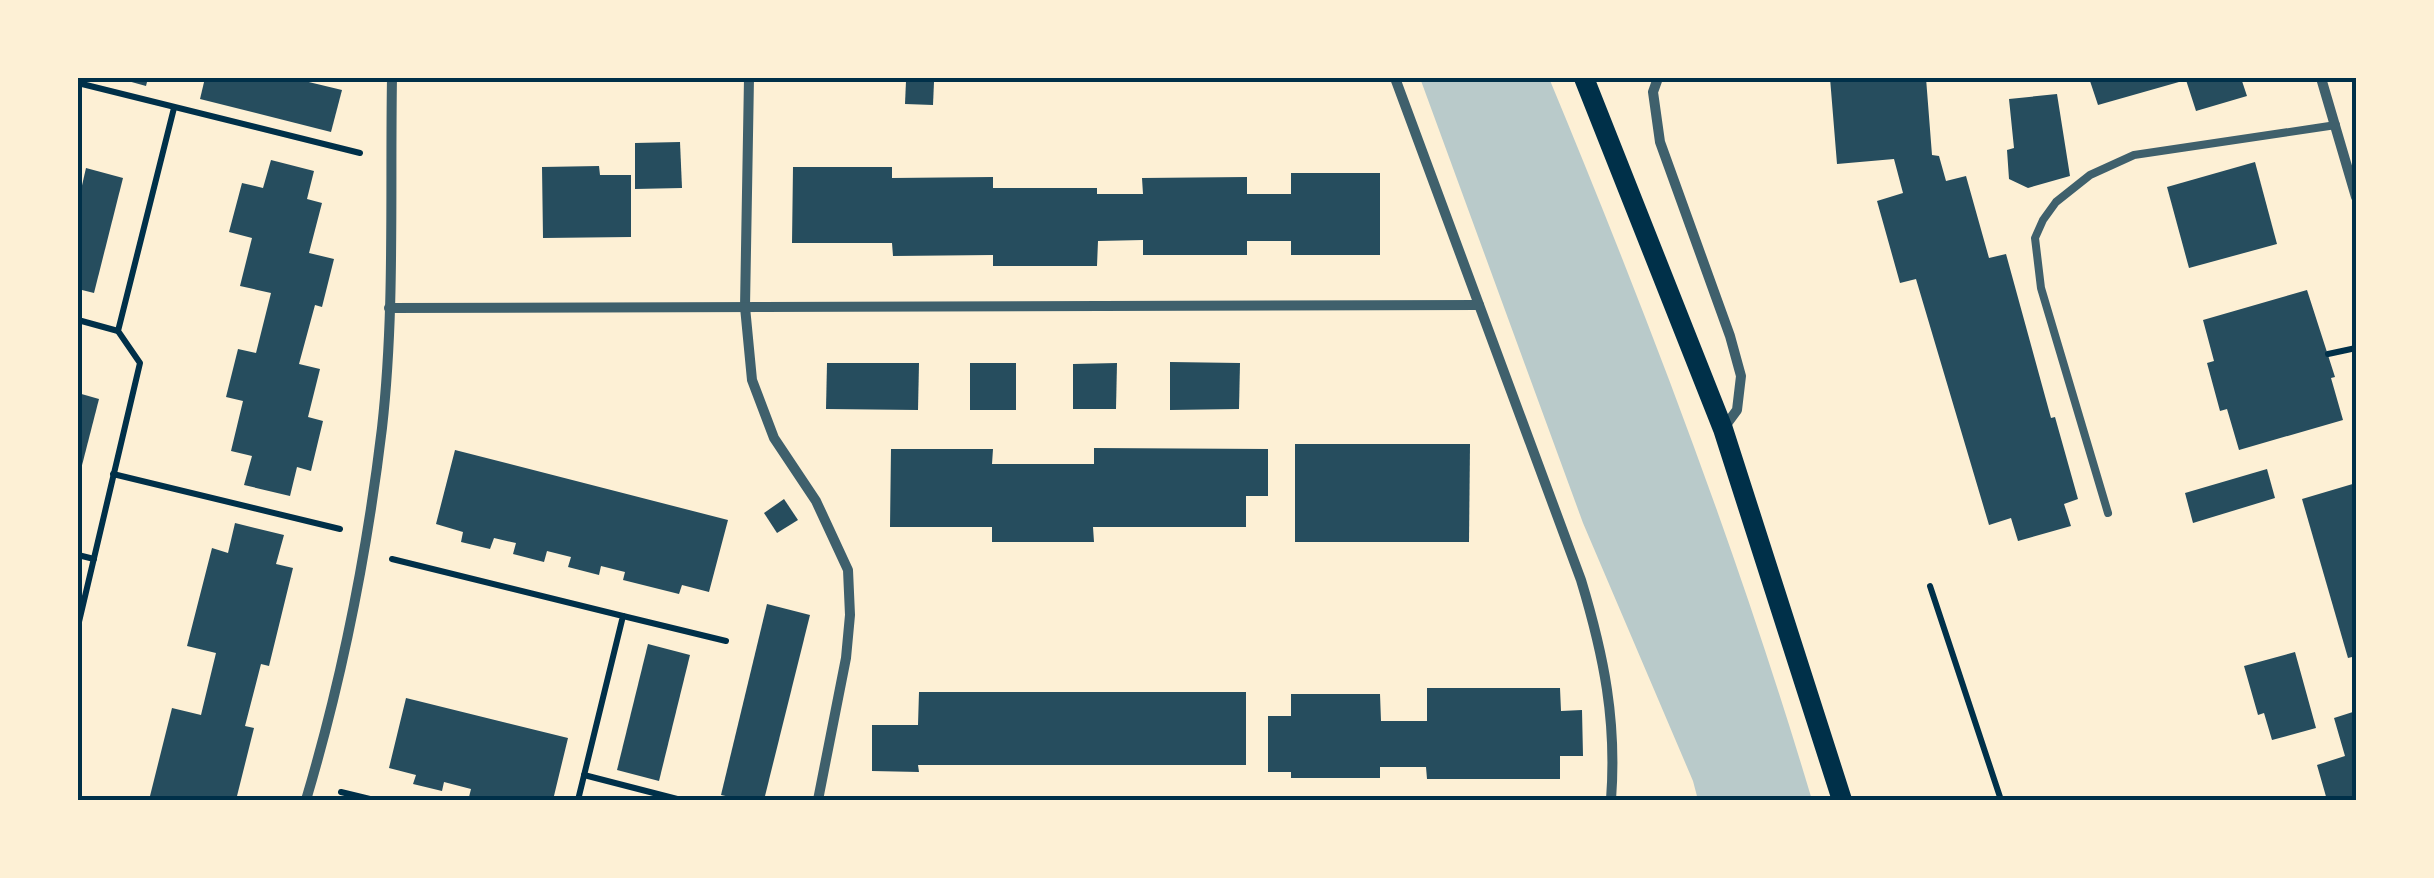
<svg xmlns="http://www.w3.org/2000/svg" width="2434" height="878" font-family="'Space Grotesk',sans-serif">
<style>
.green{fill:#b9caca}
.building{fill:#264d5e}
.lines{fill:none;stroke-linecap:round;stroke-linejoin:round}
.path{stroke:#003049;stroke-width:6}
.service{stroke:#3f606c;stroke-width:8}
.minor{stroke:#3f606c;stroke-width:10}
.secondary{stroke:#003049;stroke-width:20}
.neatline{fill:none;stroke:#003049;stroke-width:4}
</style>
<rect width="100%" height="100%" fill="#fdf0d5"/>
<path class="green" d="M 1420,78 L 1549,78 C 1647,314 1739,555 1812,800 L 1698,800 L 1693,781 L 1583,523 Z"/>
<g class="building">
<path d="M 117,78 L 148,78 L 146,86 Z"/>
<path d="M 205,78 L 292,78 L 342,90 L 331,132 L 200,99 Z"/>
<path d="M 1830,78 L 1926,78 L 1932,155 L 1939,156 L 1946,181 L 1966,176 L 1989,258 L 2006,254 L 2051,418 L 2055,417 L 2078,499 L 2064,504 L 2071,526 L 2018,541 L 2011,518 L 1989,525 L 1916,279 L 1900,283 L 1877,201 L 1903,193 L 1894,159 L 1837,164 Z"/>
<path d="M 2089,78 L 2241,78 L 2247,96 L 2196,111 L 2186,80 L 2098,105 Z"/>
<path d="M 906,81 L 934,82 L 933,105 L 905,104 Z"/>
<path d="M 2057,94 L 2070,176 L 2028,188 L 2009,179 L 2007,150 L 2014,148 L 2009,99 Z"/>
<path d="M 680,142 L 682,188 L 635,189 L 635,143 Z"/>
<path d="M 271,160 L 314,171 L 307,199 L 322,203 L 309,253 L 334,259 L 322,307 L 315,305 L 299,364 L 320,369 L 308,417 L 323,421 L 311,471 L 297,467 L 290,496 L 244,485 L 252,456 L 231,451 L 243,401 L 226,397 L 238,349 L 256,353 L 271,293 L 240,286 L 252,238 L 229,232 L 242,183 L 263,188 Z"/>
<path d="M 2255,162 L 2277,244 L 2189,268 L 2167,187 Z"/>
<path d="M 599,166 L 600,175 L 631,175 L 631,237 L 543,238 L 542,167 Z"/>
<path d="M 793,167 L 892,167 L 892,178 L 993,177 L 993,188 L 1097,188 L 1097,194 L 1143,194 L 1142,178 L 1247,177 L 1247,194 L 1291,194 L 1291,173 L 1380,173 L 1380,255 L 1291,255 L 1291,241 L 1247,241 L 1247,255 L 1143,255 L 1143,240 L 1098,241 L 1097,266 L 993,266 L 993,255 L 893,256 L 892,243 L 792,243 Z"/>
<path d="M 86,168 L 123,178 L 94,293 L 78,289 L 78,203 Z"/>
<path d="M 2307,290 L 2335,377 L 2331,378 L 2343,420 L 2239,450 L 2227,409 L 2220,411 L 2207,363 L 2214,361 L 2203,320 Z"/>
<path d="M 1170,362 L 1240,363 L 1239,409 L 1170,410 Z"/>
<path d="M 827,363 L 919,363 L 918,410 L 826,409 Z"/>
<rect x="970" y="363" width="46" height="47"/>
<path d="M 1117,363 L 1116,409 L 1073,409 L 1073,364 Z"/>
<path d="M 78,393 L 99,399 L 79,477 L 78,477 Z"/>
<path d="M 1295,444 L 1470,444 L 1469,542 L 1295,542 Z"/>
<path d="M 1094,448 L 1268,449 L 1268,496 L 1246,496 L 1246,527 L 1093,527 L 1094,542 L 992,542 L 992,527 L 890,527 L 891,449 L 993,449 L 992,464 L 1094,464 Z"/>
<path d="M 455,450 L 728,520 L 709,592 L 682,585 L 679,594 L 623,580 L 625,572 L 601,566 L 599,575 L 568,567 L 571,557 L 547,551 L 544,562 L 513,554 L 516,543 L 494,538 L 490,549 L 461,542 L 463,532 L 436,524 Z"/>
<path d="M 2267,469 L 2275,498 L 2193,523 L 2185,493 Z"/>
<path d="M 2356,483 L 2356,656 L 2348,658 L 2302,499 Z"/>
<path d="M 784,499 L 798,520 L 777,533 L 764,513 Z"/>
<path d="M 235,523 L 284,535 L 276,564 L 293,568 L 269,666 L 261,664 L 245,726 L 254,728 L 236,800 L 149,800 L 172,708 L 201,715 L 216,653 L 187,646 L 212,548 L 228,553 Z"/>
<path d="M 767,604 L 810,615 L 764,800 L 744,800 L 721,795 Z"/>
<path d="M 648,644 L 690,655 L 659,781 L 617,770 Z"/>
<path d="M 2295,652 L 2316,728 L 2272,740 L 2264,713 L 2258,715 L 2244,666 Z"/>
<path d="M 1427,688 L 1560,688 L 1561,711 L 1582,710 L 1583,756 L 1560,756 L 1560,779 L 1427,779 L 1426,767 L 1380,767 L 1380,778 L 1291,778 L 1291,772 L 1268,772 L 1268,716 L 1291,716 L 1291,694 L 1380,694 L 1381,721 L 1427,721 Z"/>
<path d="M 919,692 L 1246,692 L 1246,765 L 918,765 L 919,772 L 872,771 L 872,725 L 918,725 Z"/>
<path d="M 406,698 L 568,738 L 553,800 L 481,800 L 469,797 L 471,789 L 444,782 L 442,791 L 413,784 L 416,775 L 389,768 Z"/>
<path d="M 2356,711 L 2356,800 L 2327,800 L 2317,765 L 2345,756 L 2334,718 Z"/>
</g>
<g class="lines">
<g class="path">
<path d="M 78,83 L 360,153"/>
<path d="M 78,320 L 118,331"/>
<path d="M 2328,354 L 2356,348"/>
<path d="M 113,474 L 340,529"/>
<path d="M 78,555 L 94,559"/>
<path d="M 392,559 L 623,616 L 578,800"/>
<path d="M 1930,586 L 2001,800"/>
<path d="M 623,616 L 726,641"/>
<path d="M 78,626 L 140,363 L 118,331 L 174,108"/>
<path d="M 584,775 L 681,800"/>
<path d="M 341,792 L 374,800"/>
</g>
<path class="service" d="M 2108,513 L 2041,288 L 2035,238 L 2043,220 L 2056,202 L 2090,175 L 2134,155 L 2336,125"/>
<g class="minor">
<path d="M 749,78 L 745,307 L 752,380 L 774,438 L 816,501 L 848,570 L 850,615 L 846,658 L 818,800"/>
<path d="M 1395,78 L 1581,580 C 1604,656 1617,721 1611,800"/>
<path d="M 1658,78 L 1653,92 L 1660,142 L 1730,336 L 1741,376 L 1737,410 L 1723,429"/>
<path d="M 2321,78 L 2356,197"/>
<path d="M 389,308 L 1479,305"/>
<path d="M 306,800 C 342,679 367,553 382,428 C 395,312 390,194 392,78"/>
</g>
<path class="secondary" d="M 1584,78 L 1723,429 L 1842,800"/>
</g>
<rect width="2434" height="878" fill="none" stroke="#fdf0d5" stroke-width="160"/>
<rect x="80" y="80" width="2274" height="718" class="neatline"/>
</svg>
